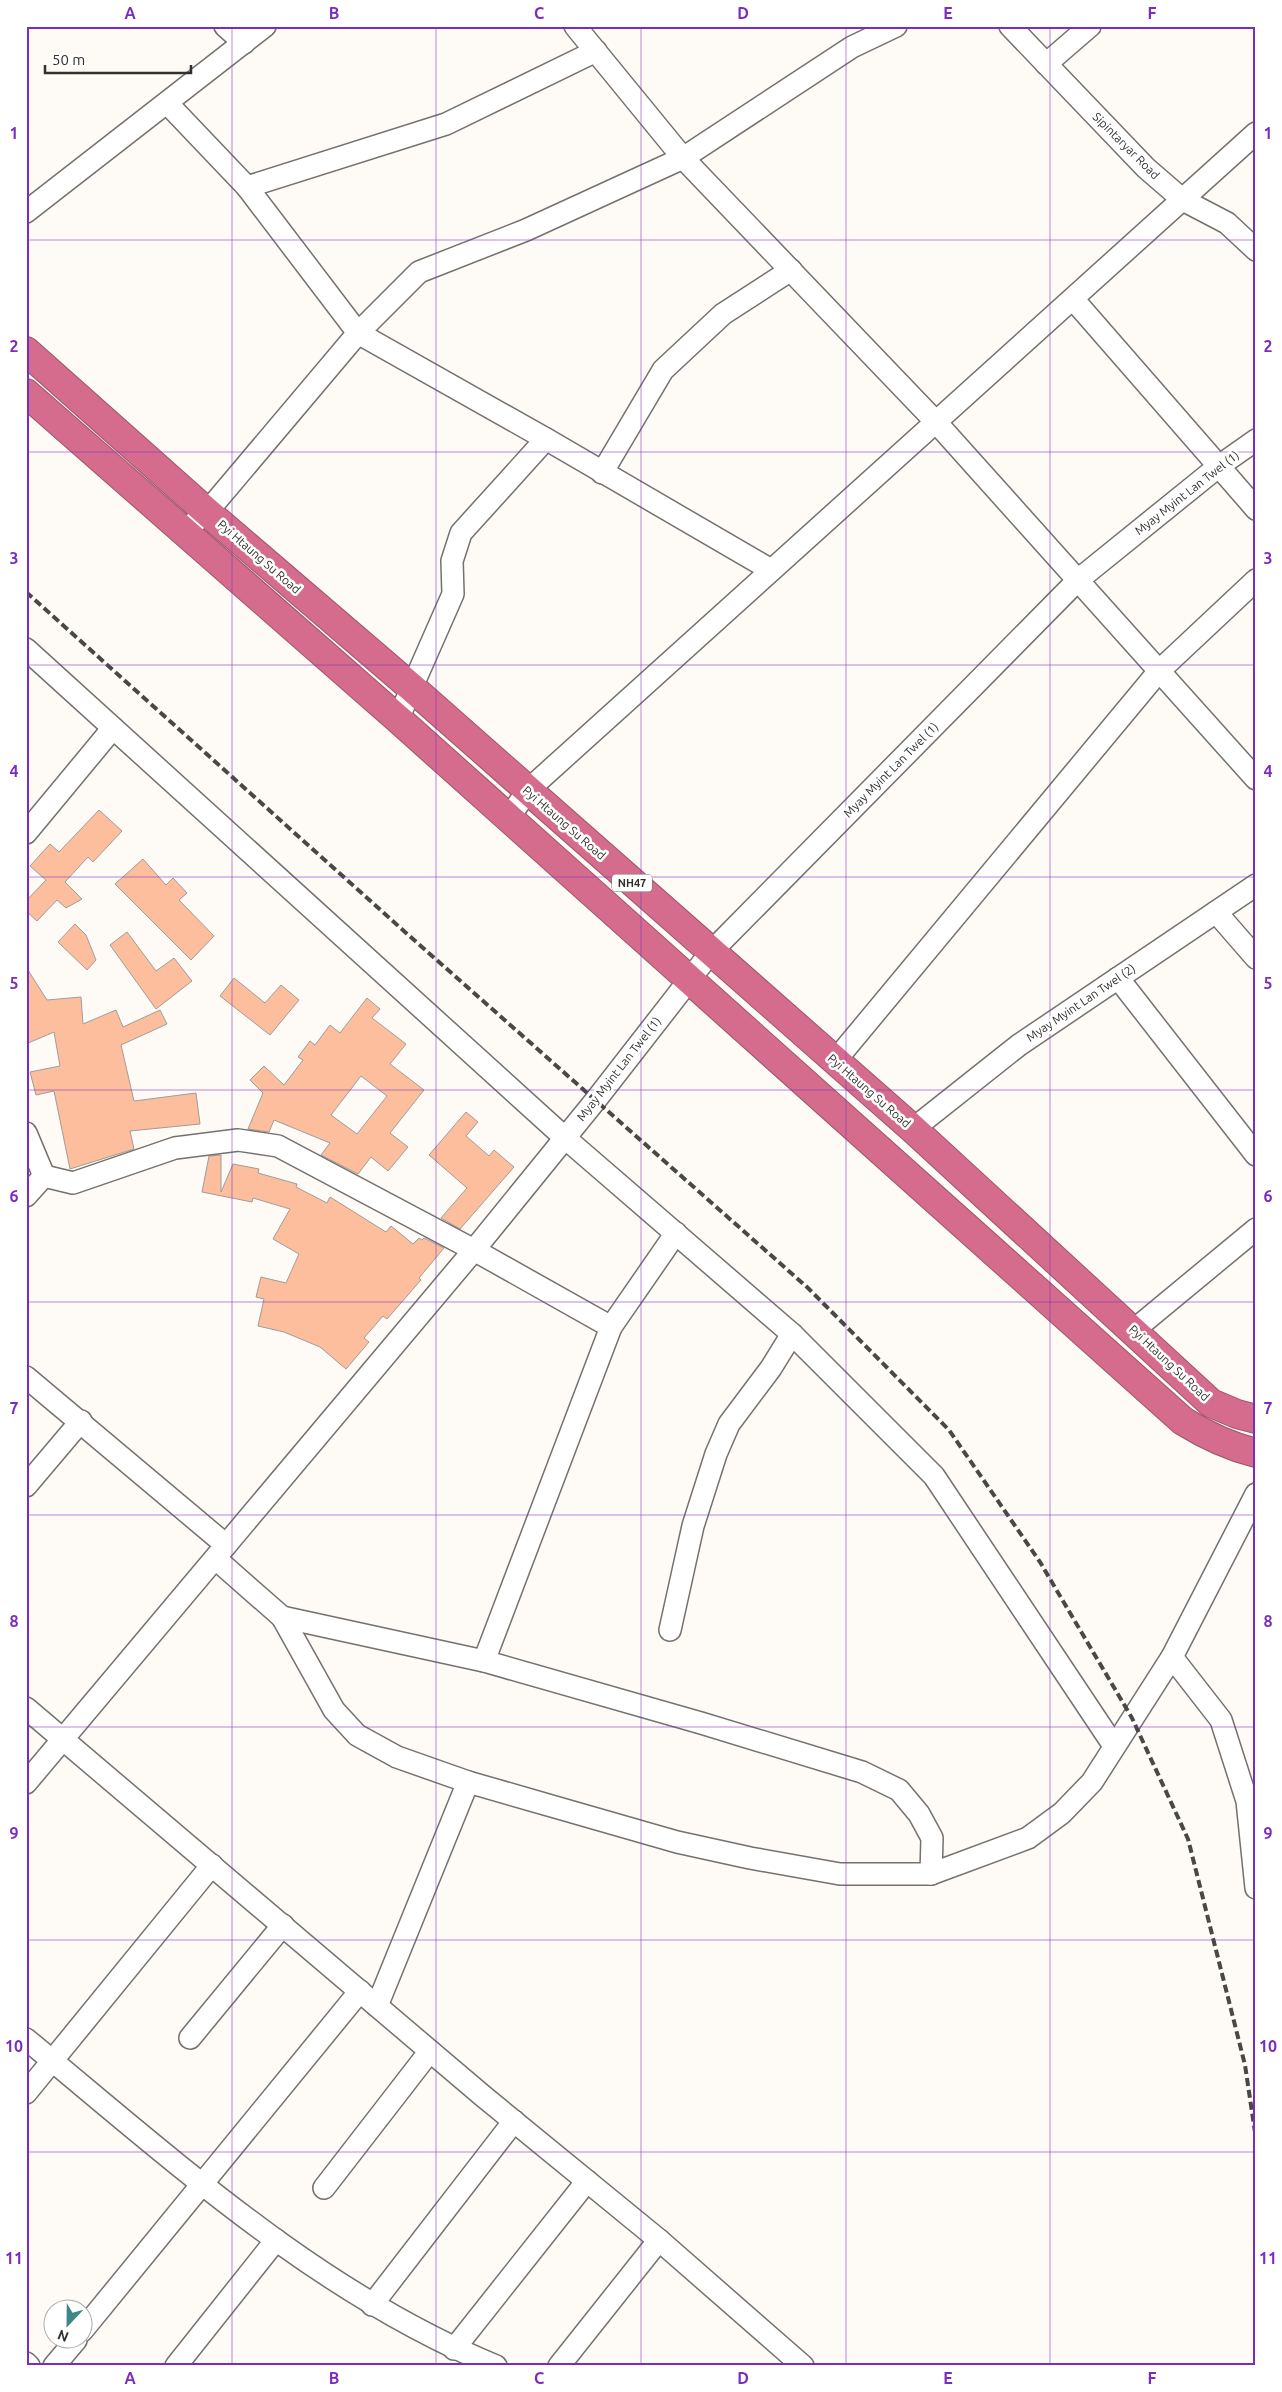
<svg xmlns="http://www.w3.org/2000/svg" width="1282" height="2392" font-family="Ubuntu,sans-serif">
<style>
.building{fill:#fdbe9d;stroke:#a19c9a;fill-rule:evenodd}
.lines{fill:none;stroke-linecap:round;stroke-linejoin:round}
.street-casing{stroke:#74716e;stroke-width:24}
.highway-casing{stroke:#9c576c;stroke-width:30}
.street{stroke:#fff;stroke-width:21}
.highway{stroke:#d56c8d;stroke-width:28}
.rail{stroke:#4a4846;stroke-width:4;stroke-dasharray:8 4;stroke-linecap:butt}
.grid{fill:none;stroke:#7b2cbf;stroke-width:1;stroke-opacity:0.55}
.labels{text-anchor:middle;stroke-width:5;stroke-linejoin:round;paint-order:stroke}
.shield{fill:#fff;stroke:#6f6e6d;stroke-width:1}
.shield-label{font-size:11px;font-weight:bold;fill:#31302e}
.street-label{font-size:12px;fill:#31302e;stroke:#fff}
.neatline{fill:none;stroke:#7b2cbf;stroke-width:2}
.grid-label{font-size:16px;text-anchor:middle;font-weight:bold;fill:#7b2cbf}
</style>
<rect width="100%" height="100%" fill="#fefaf6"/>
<g class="building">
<path d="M 99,810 L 122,831 L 93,862 L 88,857 L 65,882 L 82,899 L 66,908 L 57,900 L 37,921 L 26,911 L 26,901 L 46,880 L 30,866 L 50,844 L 59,852 Z"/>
<path d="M 143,859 L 166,885 L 173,878 L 187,893 L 179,900 L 214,936 L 191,960 L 115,884 Z"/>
<path d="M 75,924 L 86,935 L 96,960 L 87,970 L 58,942 Z"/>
<path d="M 127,932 L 156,971 L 174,958 L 192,981 L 156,1009 L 110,945 Z"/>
<path d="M 26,967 L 47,1000 L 81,997 L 83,1024 L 116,1010 L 123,1027 L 160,1010 L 167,1024 L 121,1045 L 134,1101 L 196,1093 L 200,1124 L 130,1131 L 134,1149 L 70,1169 L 54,1091 L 36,1095 L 30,1072 L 60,1066 L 54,1032 L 26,1044 Z"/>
<path d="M 234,978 L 265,1003 L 281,985 L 299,1000 L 270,1035 L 220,996 Z"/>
<path d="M 367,998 L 380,1009 L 372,1018 L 406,1044 L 390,1064 L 424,1090 L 390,1133 L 408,1147 L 388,1171 L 371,1157 L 358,1174 L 321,1155 L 330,1143 L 274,1120 L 269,1132 L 248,1129 L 263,1093 L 250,1080 L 264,1066 L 284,1085 L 303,1060 L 298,1057 L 310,1041 L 315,1045 L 330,1025 L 340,1033 ZM 361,1076 L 387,1096 L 357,1134 L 331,1115 Z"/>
<path d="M 466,1112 L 478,1122 L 466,1136 L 489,1156 L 494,1150 L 514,1167 L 460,1229 L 441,1218 L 467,1188 L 429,1155 Z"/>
<path d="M 221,1155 L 221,1192 L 233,1164 L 259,1169 L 258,1173 L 297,1184 L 296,1187 L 327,1203 L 330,1197 L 386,1232 L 391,1226 L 413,1244 L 419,1238 L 422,1240 L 424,1238 L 444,1248 L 419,1278 L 421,1280 L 387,1319 L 383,1316 L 364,1338 L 369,1342 L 346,1369 L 320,1347 L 284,1332 L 258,1326 L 264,1299 L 256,1297 L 261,1277 L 286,1283 L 299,1254 L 273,1239 L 290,1209 L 253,1198 L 252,1202 L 202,1192 L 209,1156 Z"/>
</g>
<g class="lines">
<g class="street-casing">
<g id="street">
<path d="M 225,26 L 244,43"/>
<path d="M 575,26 L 683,158 L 935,421 L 1256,779"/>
<path d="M 1010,26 L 1146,168 L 1183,200 L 1227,223 L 1256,250"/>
<path d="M 1046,64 L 1090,26"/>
<path d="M 167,103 L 247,187 L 358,333 L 546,439 L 771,570"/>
<path d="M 247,187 L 446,124 L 596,51"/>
<path d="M 26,212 L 265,26"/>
<path d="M 1073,299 L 1256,509"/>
<path d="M 602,473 L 663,370 L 723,314 L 791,270"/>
<path d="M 183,532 L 207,512 L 358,333 L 419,272 L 526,230 L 683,158 L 852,47 L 896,26"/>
<path d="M 26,649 L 564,1137 L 792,1334 L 934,1476 L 1114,1746"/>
<path d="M 398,719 L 453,594 L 452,561 L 461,533 L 546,439"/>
<path d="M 509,818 L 527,791 L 1256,133"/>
<path d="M 26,833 L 113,728"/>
<path d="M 1216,912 L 1256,958"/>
<path d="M 1118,978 L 1256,1155"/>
<path d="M 835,1061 L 1159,671 L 1256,580"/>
<path d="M 913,1129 L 1019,1045 L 1256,885"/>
<path d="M 26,1133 L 44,1176"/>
<path d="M 26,1196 L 44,1176 L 73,1183 L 175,1148 L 238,1140 L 278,1146 L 474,1250 L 611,1327"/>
<path d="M 1134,1330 L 1256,1229"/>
<path d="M 26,1377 L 226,1545"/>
<path d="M 26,1486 L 81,1421"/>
<path d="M 216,1559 L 282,1617 L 334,1710 L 357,1735 L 397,1757 L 468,1782 L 555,1807 L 677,1842 L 750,1858 L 840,1874 L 931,1874 L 1028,1838 L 1062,1813 L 1092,1782 L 1172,1657 L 1256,1494"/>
<path d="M 282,1617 L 484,1661 L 701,1723 L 862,1772 L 899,1790 L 919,1814 L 932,1838 L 931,1874"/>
<path d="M 670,1630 L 693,1526 L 716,1454 L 729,1424 L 771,1368 L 792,1334"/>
<path d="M 1172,1657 L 1221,1720 L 1247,1801 L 1256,1888"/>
<path d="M 484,1661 L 611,1327 L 676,1233"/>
<path d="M 26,1708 L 483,2096 L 659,2240 L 803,2366"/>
<path d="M 26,1783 L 474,1250 L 595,1101 L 711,952 L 1078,580 L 1219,466 L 1256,440"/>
<path d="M 377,2006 L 468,1782"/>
<path d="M 190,2038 L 283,1925"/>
<path d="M 26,2039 C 173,2160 318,2293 496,2366"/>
<path d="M 26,2093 L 212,1865"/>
<path d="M 324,2188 L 430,2051"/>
<path d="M 372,2305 L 514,2121"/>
<path d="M 82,2331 L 360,1991"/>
<path d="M 454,2349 L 587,2181"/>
<path d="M 26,2363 L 29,2366"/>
<path d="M 54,2366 L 76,2340"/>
<path d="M 176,2366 L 276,2240"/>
<path d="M 559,2366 L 659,2240"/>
</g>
</g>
<g class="highway-casing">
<g id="highway">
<path d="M 26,351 L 207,512 L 411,687 L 913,1129 L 1211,1403 L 1237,1414 L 1256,1419"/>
<path d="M 26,393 L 398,719 L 1183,1421 C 1207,1436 1228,1446 1256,1453"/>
</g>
</g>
<use href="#street" class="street"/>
<use href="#highway" class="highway"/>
<path class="rail" d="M 26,592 L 405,932 L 808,1288 L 949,1430 L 1040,1562 L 1132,1718 L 1188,1839 L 1245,2065 L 1256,2139"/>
</g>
<path class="grid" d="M 232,26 L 232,2366M 436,26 L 436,2366M 641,26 L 641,2366M 846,26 L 846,2366M 1050,26 L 1050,2366M 26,240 L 1256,240M 26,452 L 1256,452M 26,665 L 1256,665M 26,877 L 1256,877M 26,1090 L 1256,1090M 26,1302 L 1256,1302M 26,1515 L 1256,1515M 26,1727 L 1256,1727M 26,1940 L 1256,1940M 26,2152 L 1256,2152"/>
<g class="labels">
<rect class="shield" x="612" y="874.5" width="40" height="17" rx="4"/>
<g class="shield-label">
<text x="632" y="887">NH47</text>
</g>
<g class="street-label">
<text transform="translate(1126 146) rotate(45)" y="4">Sipintaryar Road</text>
<text transform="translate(1187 493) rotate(-38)" y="4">Myay Myint Lan Twel (1)</text>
<text transform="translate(259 557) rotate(41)" y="4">Pyi Htaung Su Road</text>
<text transform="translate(891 770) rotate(-45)" y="4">Myay Myint Lan Twel (1)</text>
<text transform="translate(564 823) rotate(41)" y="4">Pyi Htaung Su Road</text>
<text transform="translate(1081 1003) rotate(-34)" y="4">Myay Myint Lan Twel (2)</text>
<text transform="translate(619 1069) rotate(-52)" y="4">Myay Myint Lan Twel (1)</text>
<text transform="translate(869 1091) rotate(41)" y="4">Pyi Htaung Su Road</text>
<text transform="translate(1169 1363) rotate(43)" y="4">Pyi Htaung Su Road</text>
</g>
</g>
<rect width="1282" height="2392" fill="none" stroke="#ffffff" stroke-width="55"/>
<g transform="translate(68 2324) rotate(202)"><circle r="24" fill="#ffffff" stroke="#adacab"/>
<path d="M0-4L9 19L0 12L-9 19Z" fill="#3f8786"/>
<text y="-8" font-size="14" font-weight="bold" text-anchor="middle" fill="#31302e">N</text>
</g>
<path d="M45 65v8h146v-8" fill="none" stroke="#31302e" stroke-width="2.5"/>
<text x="52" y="65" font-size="15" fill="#31302e" stroke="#ffffff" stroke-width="4" paint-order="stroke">50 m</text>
<rect x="28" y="28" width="1226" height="2336" class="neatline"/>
<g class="grid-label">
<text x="130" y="19">A</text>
<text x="334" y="19">B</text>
<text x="539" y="19">C</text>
<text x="743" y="19">D</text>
<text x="948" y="19">E</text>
<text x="1152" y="19">F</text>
<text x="14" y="139">1</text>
<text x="1268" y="139">1</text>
<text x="14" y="352">2</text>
<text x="1268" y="352">2</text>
<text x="14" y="564">3</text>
<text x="1268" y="564">3</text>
<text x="14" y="777">4</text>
<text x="1268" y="777">4</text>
<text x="14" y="989">5</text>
<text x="1268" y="989">5</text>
<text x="14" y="1202">6</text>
<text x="1268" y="1202">6</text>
<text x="14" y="1414">7</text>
<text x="1268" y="1414">7</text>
<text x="14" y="1627">8</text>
<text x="1268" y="1627">8</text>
<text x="14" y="1839">9</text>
<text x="1268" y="1839">9</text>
<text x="14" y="2052">10</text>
<text x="1268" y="2052">10</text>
<text x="14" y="2264">11</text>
<text x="1268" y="2264">11</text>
<text x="130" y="2384">A</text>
<text x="334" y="2384">B</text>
<text x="539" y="2384">C</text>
<text x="743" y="2384">D</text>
<text x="948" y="2384">E</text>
<text x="1152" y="2384">F</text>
</g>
</svg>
